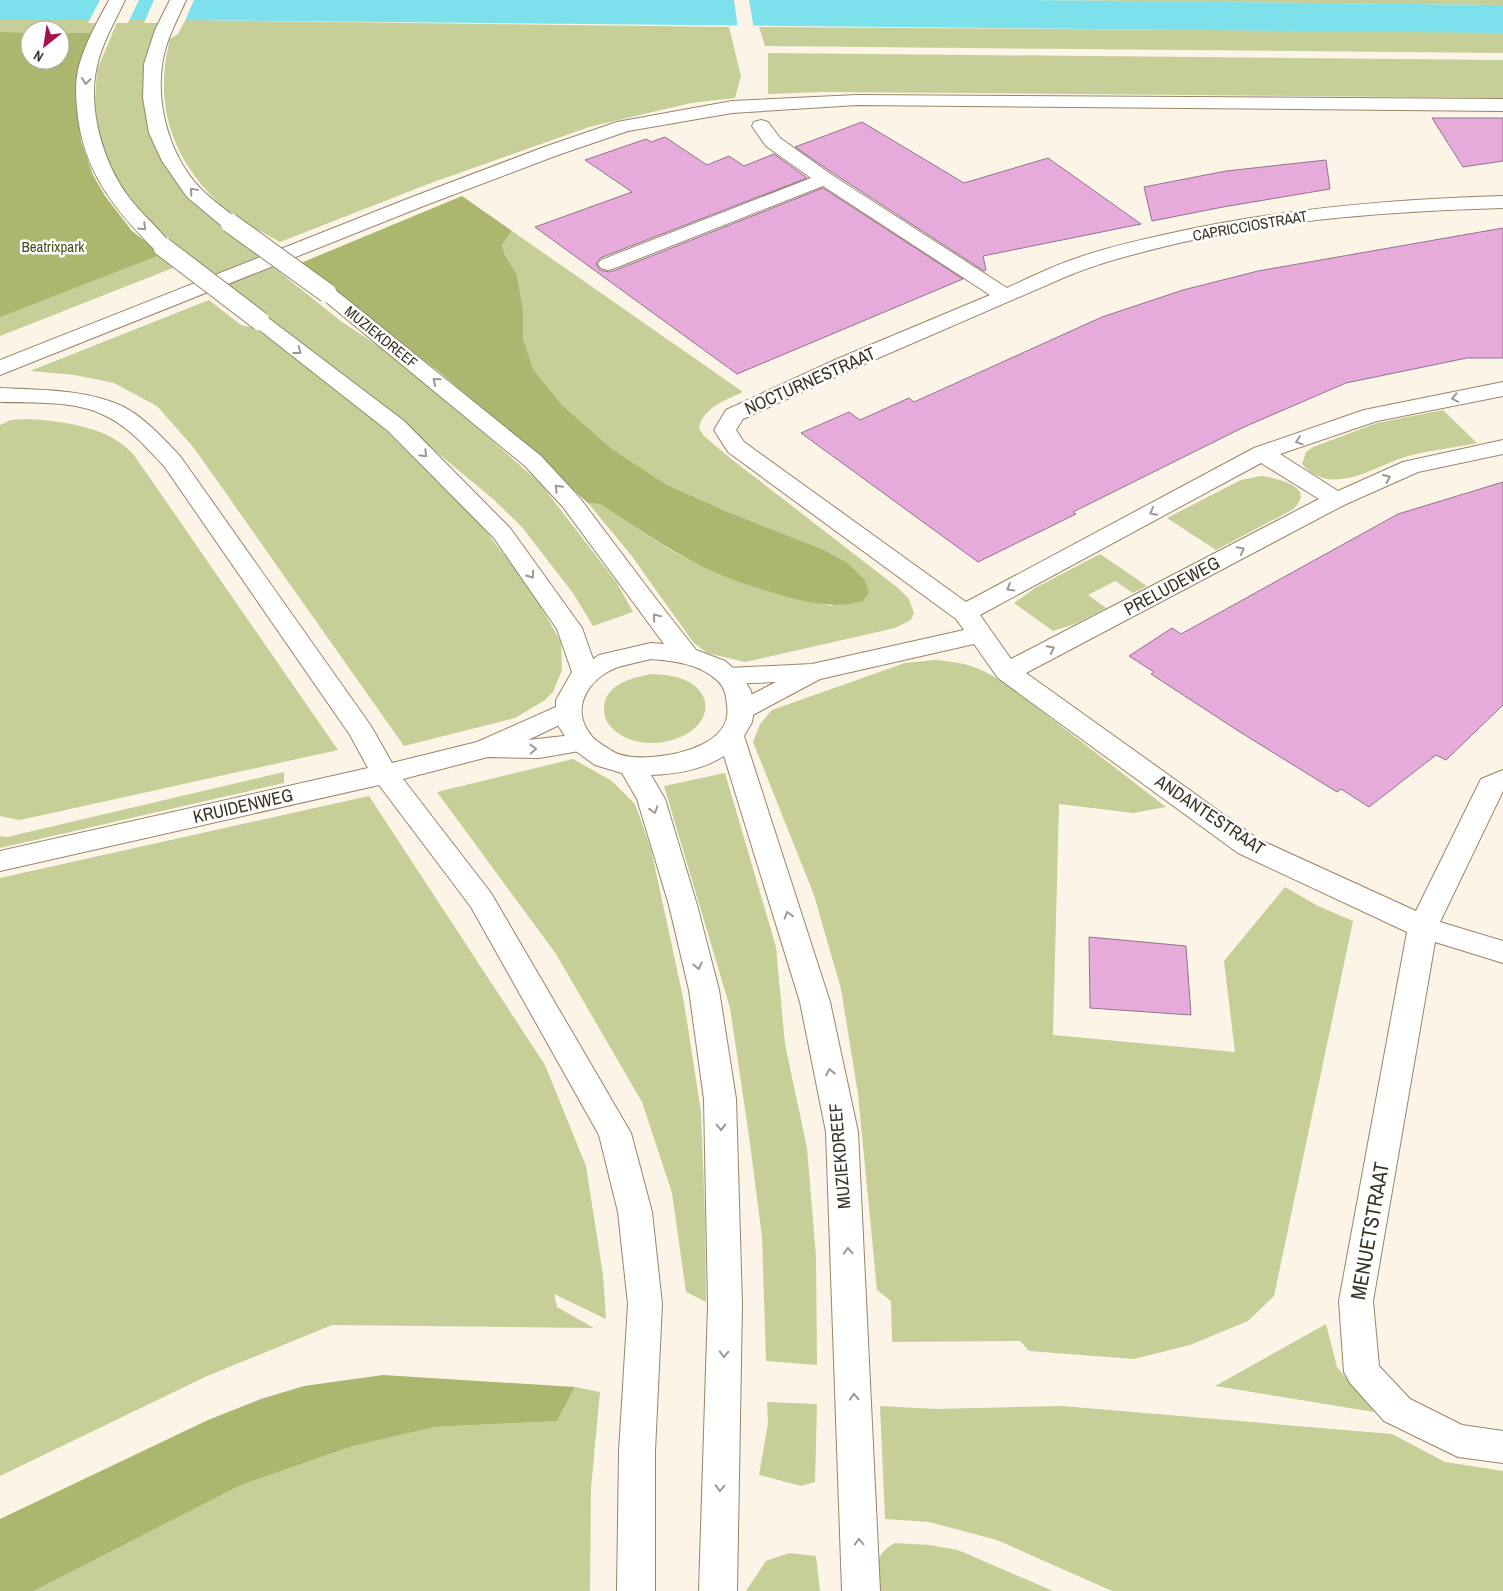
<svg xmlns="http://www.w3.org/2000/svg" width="1503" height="1591" font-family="'Archivo Narrow',sans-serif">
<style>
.green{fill:#c5cf97}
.forest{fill:#abb66f}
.water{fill:#7de1eb}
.pier{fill:#fdf4e8}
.building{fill:#e6aadb;stroke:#90758b}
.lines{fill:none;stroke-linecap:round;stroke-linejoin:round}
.minor-casing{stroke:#998469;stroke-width:2}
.major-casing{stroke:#998469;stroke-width:2}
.minor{fill:#fff;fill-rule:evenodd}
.major{fill:#fff;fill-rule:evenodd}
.major-bridge-casing{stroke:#998469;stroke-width:21;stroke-linecap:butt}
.major-bridge{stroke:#fff;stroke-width:19}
.oneway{stroke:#9e9993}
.labels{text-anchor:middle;stroke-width:5;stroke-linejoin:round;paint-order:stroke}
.far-street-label{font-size:15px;fill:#3c3327;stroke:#fff}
.far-park-label{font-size:15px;fill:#464d18;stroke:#fff}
.street-label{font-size:18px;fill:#3c3327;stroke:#fff}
.near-street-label{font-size:21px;fill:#3c3327;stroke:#fff}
</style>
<rect width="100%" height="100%" fill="#fdf4e8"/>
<g class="green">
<path d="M 0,0 L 102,21 L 96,33 L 62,33 L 60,37 L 60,30 L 30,30 L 30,60 L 79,196 L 178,266 L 0,336 Z"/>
<path d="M 1031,0 L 1503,0 L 1503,5 Z"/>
<path d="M 118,20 L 160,20 L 144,73 L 143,101 L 153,142 L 171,175 L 202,209 L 238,239 L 342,322 L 404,363 L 540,483 L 617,583 L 633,612 L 593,626 L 573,593 L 521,526 L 493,499 L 416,435 L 301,346 L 156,228 L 121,189 L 102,151 L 94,114 L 97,70 Z"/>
<path d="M 185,20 L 729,27 L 741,76 L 735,98 L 691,103 L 589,127 L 431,183 L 280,242 C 263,232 242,223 227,210 C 174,165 152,107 170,39 L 178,34 Z"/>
<path d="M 759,27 L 1503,32 L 1503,53 L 765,46 Z"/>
<path d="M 768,53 L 1503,60 L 1503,98 L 961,93 L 823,92 L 768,94 Z"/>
<path d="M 512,231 L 743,392 C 726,400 703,407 699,428 L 704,436 L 730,458 L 898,588 L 909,599 L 914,613 L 911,620 L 895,628 L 745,662 L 707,653 L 693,642 L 631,555 L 588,503 L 600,504 C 629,522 657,543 687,559 C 733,582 782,597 832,606 L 864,579 L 848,563 L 822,549 L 728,512 L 667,485 L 612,449 L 562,405 L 533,369 L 522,339 L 523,309 L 517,275 L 505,255 L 502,245 Z"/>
<path d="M 209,300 L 241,325 L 255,328 L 374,419 L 482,526 L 531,590 L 561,642 L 562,670 L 553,692 L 545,700 L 515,718 L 404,746 L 194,448 L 157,406 L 114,383 L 75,375 L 30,371 Z"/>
<path d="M 1443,410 L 1477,443 C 1454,448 1429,450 1405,457 C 1373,467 1331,498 1302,464 L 1306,452 L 1313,447 L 1377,423 Z"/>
<path d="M 25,419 C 52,420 93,425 116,440 C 123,444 129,450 134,455 L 338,750 L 43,815 L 19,820 L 0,816 L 0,425 L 11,420 Z"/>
<path d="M 1261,476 C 1279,478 1318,488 1292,510 L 1216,550 L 1167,518 L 1241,480 Z"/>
<path d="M 1100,554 L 1147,586 L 1133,593 L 1115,581 L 1088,595 L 1106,608 L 1075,624 L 1053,631 L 1014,603 L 1035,588 Z"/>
<path d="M 935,660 C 969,663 979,667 1008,685 L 1166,807 L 1133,813 L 1059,804 L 1053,1035 L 1235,1052 L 1224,961 L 1285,887 L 1318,906 L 1353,921 L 1274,1296 L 1248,1321 L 1190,1345 L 1134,1359 L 1029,1351 L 1020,1341 L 892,1342 L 891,1301 L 877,1290 L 858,1094 L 841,989 L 814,895 L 753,742 L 760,724 L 772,710 L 905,663 Z"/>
<path d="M 653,674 C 671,675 694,678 703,696 C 708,706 705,717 698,725 C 678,747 631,750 611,727 C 606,722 604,715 604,709 C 604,684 633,677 653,674 Z"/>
<path d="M 573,759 L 612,781 L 635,804 L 651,849 L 684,1002 L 701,1112 L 705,1216 L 706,1302 L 686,1292 L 672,1193 L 642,1102 L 556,954 L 437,792 Z"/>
<path d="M 284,772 L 284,783 L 0,848 L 0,836 L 7,837 Z"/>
<path d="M 725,773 L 776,947 L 785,1044 L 807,1148 L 816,1257 L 817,1365 L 766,1361 L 762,1237 L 749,1136 L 730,1008 L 664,786 Z"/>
<path d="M 369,796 L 545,1065 L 586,1166 L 603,1275 L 606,1319 L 554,1294 L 557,1307 L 594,1328 L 332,1325 L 205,1377 L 0,1476 L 0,878 Z"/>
<path d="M 1326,1324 L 1337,1367 L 1374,1412 L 1215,1386 Z"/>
<path d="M 575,1387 L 600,1392 L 591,1488 L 590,1591 L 34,1591 L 241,1485 L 353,1446 L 435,1427 L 557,1421 Z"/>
<path d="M 767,1402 L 817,1404 L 815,1482 L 801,1486 L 759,1475 L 768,1423 Z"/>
<path d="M 880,1406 L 936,1409 L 1062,1406 L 1392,1434 L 1445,1462 L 1503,1471 L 1503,1591 L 1112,1591 L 997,1540 L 929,1522 L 885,1519 Z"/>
<path d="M 895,1543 L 929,1545 L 958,1550 L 1053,1591 L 877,1591 C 877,1568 872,1556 895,1543 Z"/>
<path d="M 789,1553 L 816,1556 L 820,1591 L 746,1591 L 766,1561 Z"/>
</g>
<g class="forest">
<path d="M 0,32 L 30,33 L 30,60 L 60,60 L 60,33 L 96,33 L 83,53 L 81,65 L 78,105 L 81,141 L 93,175 L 105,196 L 132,231 L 162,254 L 0,317 Z"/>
<path d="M 462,196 L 512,231 L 502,245 L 505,255 L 517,275 L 523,309 L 523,339 L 533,369 L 562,405 L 612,449 L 667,485 L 728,512 L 822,549 L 848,563 L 864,579 L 869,592 L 863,601 C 833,609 810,603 781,595 C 748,586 714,574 684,557 C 656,541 628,522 600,504 L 588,503 L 508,430 L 437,370 L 296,265 Z"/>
<path d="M 383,1375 L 575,1387 L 557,1421 L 435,1427 L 353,1446 L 241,1485 L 34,1591 L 0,1591 L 0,1519 L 208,1420 L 261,1399 L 304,1386 Z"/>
</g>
<path class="water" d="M 0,0 L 1031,0 L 1503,5 L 1503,33 L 178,20 L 0,20 Z"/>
<g class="pier">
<path d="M 100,0 L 139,0 L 128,23 L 88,23 Z"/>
<path d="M 154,0 L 194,0 L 184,23 L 144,23 Z"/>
<path d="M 734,0 L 749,0 L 754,29 L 738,29 Z"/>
</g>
<g class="building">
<path d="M 1432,118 L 1503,118 L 1503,161 L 1463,167 Z"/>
<path d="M 862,122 L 964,183 L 1048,158 L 1141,224 L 983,256 L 986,270 L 984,271 L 833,173 L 795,147 Z"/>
<path d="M 665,137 L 707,165 L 729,156 L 744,166 L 774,154 L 807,178 L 600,258 L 596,264 L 600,270 L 609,272 L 616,270 L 823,188 L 963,279 L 737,374 L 535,227 L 632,192 L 585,160 L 646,139 L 651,142 Z"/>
<path d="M 1326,160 L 1330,189 L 1223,207 L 1152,221 L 1144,187 L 1226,171 Z"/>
<path d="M 1503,228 L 1503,358 L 1467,358 L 1346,383 L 1244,427 L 1073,512 L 1076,514 L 978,562 L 801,433 L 849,412 L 860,420 L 909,398 L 914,402 L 1102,317 L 1183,290 L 1258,271 Z"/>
<path d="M 1503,482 L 1503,705 L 1446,760 L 1436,755 L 1369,807 L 1341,789 L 1337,792 L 1240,732 L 1151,674 L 1154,672 L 1129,656 L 1172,628 L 1181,634 L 1398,514 Z"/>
<path d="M 1089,937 L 1186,946 L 1191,1015 L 1090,1008 Z"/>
</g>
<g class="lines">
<g class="minor-casing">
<g id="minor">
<path d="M 857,95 L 1503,99 L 1503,111 L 857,105 L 732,113 L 628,131 L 558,155 L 426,205 L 0,375 L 0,360 L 412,197 L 544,147 L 617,122 L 732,101 Z"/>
<path d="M 761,120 L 768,122 L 780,138 L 832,175 L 1007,288 C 1030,277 1053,266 1077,258 C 1108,247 1140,240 1172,233 C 1281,209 1392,199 1503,196 L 1503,208 C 1394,211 1285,219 1179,243 C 1142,252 1105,261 1070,275 L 853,369 L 743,419 L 736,430 L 744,442 L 966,602 L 1254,448 L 1364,410 L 1503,382 L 1503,396 L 1377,421 L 1280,454 L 1338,491 L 1403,462 L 1503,440 L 1503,454 L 1418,472 L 1344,505 L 1026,673 L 1258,839 L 1416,911 L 1481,779 L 1503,770 L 1503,791 L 1440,922 L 1503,941 L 1503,963 L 1435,942 L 1373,1301 L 1379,1366 L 1410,1399 L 1462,1425 L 1503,1431 L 1503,1463 L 1458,1457 L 1384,1421 L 1350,1383 L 1344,1372 L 1339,1301 L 1407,932 L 1238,853 L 998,678 L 974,644 L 820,679 L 751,716 L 742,719 L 733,716 L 729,710 L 733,704 L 776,682 L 728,684 L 719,682 L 715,676 L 719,670 L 728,668 L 812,664 L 964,630 L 956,619 L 728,452 L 714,430 L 726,410 L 837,359 L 990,295 L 823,186 L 615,268 L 608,270 L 601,268 L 598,264 L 601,260 L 811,178 L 766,146 L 752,126 L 754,122 ZM 1261,463 L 1319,499 L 1011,659 L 980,615 Z"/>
<path d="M 0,388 C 39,390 85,389 122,406 C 144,417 163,438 180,456 L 371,726 L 392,763 L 477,742 L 567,702 L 576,705 L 580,711 L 576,717 L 528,740 L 582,734 L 591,737 L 595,743 L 591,749 L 539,758 L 488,757 L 403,779 L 491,893 L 631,1133 L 652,1212 L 662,1304 L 655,1451 L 655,1591 L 617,1591 L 619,1451 L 628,1304 L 618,1212 L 599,1135 L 471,907 L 379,785 L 0,871 L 0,851 L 368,768 L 350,735 L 164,466 C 147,448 129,427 106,416 C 75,400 34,403 0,402 Z"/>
</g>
</g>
<g class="major-casing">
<g id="major">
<path d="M 109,0 L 125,0 C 115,21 102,43 97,66 C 87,107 103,163 128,196 C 141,214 160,229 173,247 L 170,251 L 163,253 L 156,251 C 114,209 82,170 77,108 C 76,94 75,80 79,66 C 85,43 98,21 109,0 Z"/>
<path d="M 170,0 L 186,0 C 177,20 165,42 162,65 C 156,108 171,158 201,189 C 212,200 225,209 237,219 L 240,223 L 237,227 L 230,229 L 223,227 L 187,197 L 162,161 L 149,133 L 143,98 L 144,64 L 155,30 Z"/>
<path d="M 327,287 L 334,289 L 541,456 L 579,497 L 656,599 L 696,650 L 725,661 L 742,676 L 751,691 L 754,710 L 752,722 L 744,736 L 830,1002 L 858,1132 L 880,1591 L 842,1591 L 826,1132 L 800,1002 L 724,756 C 702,770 676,774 651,775 L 665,799 L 697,905 L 719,990 L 736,1099 L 742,1305 L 737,1591 L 699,1591 L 708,1305 L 704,1099 L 689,990 L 669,905 L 637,799 L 622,773 L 595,765 L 573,749 L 556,722 L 556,700 L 572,672 L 557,629 L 494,538 L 388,431 L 253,325 L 249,321 L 253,317 L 260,315 L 267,317 L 404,421 L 510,528 L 582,628 L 593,659 L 599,655 L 651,643 L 664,644 L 563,507 L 525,466 L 320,297 L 317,293 L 320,289 ZM 651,659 C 675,661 700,664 718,681 C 725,688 726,696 727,705 C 733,743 680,755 652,757 C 638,758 621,758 609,749 C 603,745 595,741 591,735 C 569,708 589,678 618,667 C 628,664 640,662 651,659 Z"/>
</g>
</g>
<use href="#minor" class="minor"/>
<use href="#major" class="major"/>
<g class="major-bridge-casing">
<g id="major-bridge">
<path d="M 230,223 L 327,293"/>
<path d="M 163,247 L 260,321"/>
</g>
</g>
<use href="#major-bridge" class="major-bridge"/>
</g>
<defs><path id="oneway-chevron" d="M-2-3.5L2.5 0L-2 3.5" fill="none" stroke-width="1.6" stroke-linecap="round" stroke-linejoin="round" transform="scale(1.25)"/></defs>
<g class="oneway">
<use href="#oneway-chevron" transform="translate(86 81) rotate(96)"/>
<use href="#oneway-chevron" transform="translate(193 191) rotate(-131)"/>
<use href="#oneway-chevron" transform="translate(143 227) rotate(44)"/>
<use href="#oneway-chevron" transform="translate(298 351) rotate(38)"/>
<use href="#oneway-chevron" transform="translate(436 381) rotate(-141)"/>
<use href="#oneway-chevron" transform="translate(1455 398) rotate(169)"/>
<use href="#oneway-chevron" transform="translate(1299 441) rotate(161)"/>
<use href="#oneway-chevron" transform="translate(424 454) rotate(45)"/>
<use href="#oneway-chevron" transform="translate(1387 478) rotate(-24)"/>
<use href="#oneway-chevron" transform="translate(558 488) rotate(-133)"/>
<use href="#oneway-chevron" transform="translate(1153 512) rotate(152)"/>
<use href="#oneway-chevron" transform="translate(1241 550) rotate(-28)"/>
<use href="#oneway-chevron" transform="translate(531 575) rotate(55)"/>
<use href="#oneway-chevron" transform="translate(1010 588) rotate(150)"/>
<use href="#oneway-chevron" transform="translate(656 617) rotate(-129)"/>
<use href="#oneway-chevron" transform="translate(1051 649) rotate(-27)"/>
<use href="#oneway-chevron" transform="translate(533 749) rotate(-1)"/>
<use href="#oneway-chevron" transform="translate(654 810) rotate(73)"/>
<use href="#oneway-chevron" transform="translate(788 915) rotate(-107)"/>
<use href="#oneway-chevron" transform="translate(698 966) rotate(77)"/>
<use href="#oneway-chevron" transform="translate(830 1072) rotate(-101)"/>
<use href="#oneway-chevron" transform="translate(721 1127) rotate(89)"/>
<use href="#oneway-chevron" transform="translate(848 1251) rotate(-92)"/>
<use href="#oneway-chevron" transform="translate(724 1354) rotate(92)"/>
<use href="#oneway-chevron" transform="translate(854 1397) rotate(-93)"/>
<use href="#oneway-chevron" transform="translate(720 1488) rotate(92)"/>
<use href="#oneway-chevron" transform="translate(859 1542) rotate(-92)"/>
</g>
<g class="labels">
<g class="far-street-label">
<text transform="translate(1250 226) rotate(-10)" y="5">CAPRICCIOSTRAAT</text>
<text transform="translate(381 337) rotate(39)" y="5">MUZIEKDREEF</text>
</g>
<g class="far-park-label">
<text x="53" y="252">Beatrixpark</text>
</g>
<g class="street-label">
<text transform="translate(810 381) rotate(-24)" y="6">NOCTURNESTRAAT</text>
<text transform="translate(1172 586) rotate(-28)" y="6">PRELUDEWEG</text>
<text transform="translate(243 806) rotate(-13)" y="6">KRUIDENWEG</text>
<text transform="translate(1210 815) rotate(34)" y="6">ANDANTESTRAAT</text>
<text transform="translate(840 1156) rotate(-95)" y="6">MUZIEKDREEF</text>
</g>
<g class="near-street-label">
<text transform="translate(1370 1231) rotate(-80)" y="7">MENUETSTRAAT</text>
</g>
</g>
<g transform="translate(45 45) rotate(210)"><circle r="24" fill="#ffffff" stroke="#b1ada9"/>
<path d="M0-4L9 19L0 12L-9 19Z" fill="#a4114f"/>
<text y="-8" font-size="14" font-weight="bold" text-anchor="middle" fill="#3c3327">N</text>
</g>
</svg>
